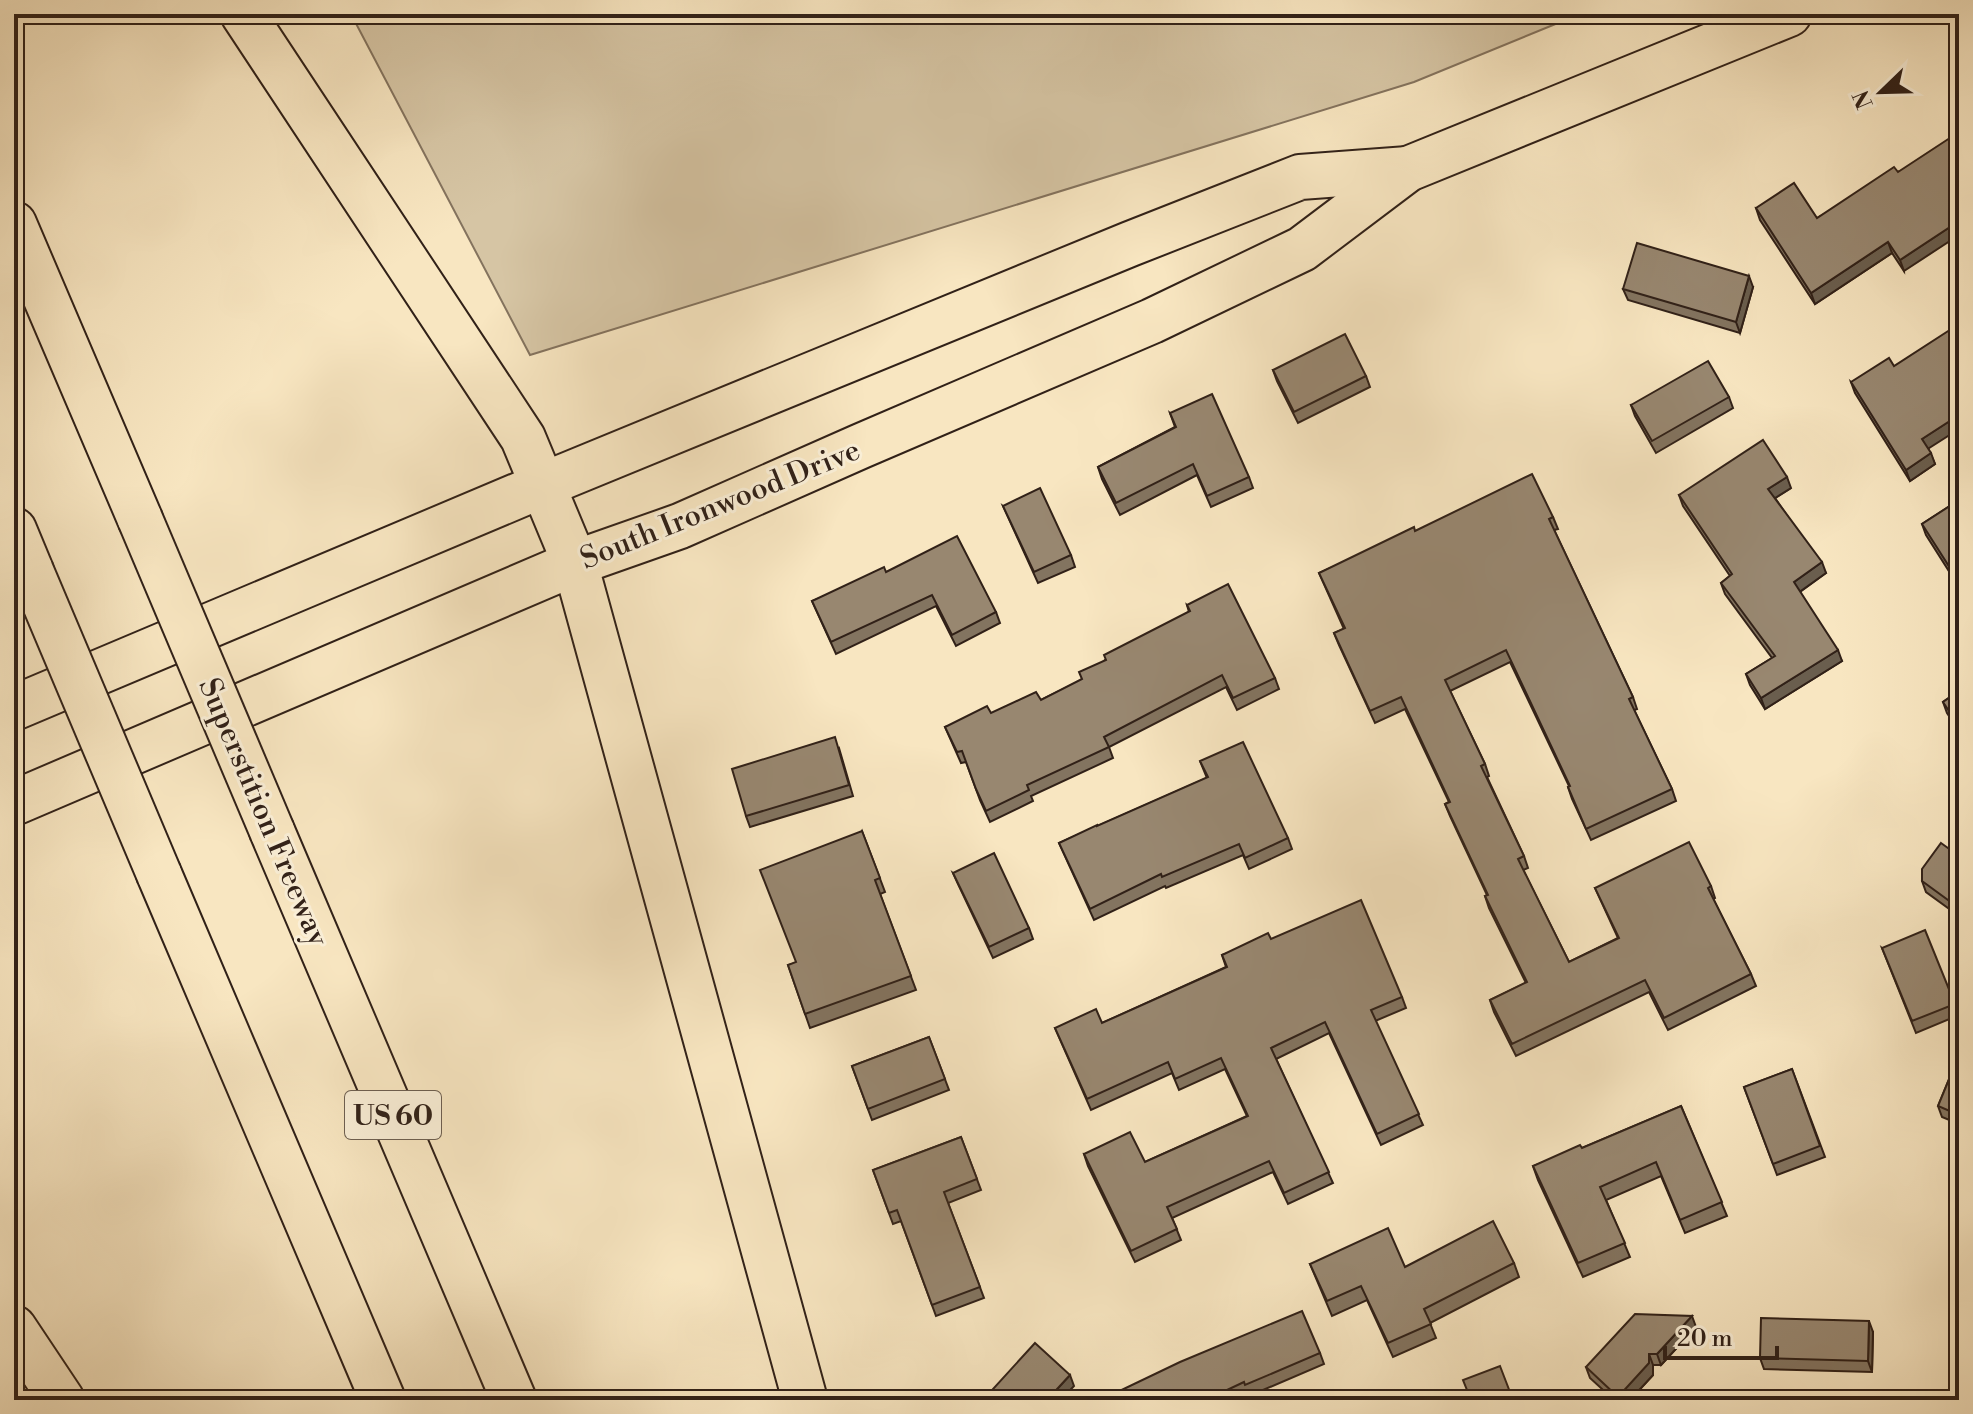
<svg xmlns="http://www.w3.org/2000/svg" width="1973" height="1414" font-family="'Libre Bodoni',serif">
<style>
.green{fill:#d6c5a4;stroke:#84735e;stroke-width:2}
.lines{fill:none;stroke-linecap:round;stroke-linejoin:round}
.primary-casing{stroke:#312118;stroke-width:48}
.motorway-casing{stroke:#312118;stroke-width:48}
.primary{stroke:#f8e6c1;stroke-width:44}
.motorway{stroke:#f8e6c1;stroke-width:44}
.motorway-bridge-casing{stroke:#312118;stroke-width:48;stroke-linecap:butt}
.motorway-bridge{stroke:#f8e6c1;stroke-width:44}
.wall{fill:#837460;stroke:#312118;stroke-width:2}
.shaded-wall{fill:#6a5e4e;stroke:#312118;stroke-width:2}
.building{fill:#988770;stroke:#312118;stroke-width:2}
.labels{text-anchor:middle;stroke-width:6;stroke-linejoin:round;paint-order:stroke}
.shield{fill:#faefd7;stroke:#6d5f51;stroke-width:2}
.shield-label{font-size:28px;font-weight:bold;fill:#312118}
.street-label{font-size:30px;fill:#312118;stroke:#faefd7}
</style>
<rect width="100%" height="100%" fill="#f8e6c1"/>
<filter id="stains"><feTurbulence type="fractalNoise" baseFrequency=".0025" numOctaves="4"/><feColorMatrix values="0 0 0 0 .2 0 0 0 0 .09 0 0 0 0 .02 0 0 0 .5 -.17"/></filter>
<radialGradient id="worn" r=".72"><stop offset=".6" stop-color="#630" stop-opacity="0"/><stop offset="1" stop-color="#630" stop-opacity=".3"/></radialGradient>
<path class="green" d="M 351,14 L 1580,14 L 1414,82 L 530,355 Z"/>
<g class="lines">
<g class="primary-casing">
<g id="primary">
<path d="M 14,708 L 543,485 L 1130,244 L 1300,177 L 1408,169"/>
<path d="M 14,803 L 575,563 L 680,526 L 861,446 L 1152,321 L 1302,249 L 1408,169 L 1789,14"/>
</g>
</g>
<g class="motorway-casing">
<g id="motorway">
<path d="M 243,14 L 523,438 L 575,563 L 805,1400"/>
<path d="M 14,224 L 140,519"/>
<path d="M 14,530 L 31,571"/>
<path d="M 272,831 L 514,1400"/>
<path d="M 159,874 L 383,1400"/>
<path d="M 14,1328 L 62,1400"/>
</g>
</g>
<use href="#primary" class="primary"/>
<use href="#motorway" class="motorway"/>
<g class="motorway-bridge-casing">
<g id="motorway-bridge">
<path d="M 140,519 L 272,831"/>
<path d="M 31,571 L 159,874"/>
</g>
</g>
<use href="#motorway-bridge" class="motorway-bridge"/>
</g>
<g class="wall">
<path d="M 1898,172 L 1904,271 L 1892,253 L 1815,304 L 1760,220 L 1756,208 L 1817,218 Z"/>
<path d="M 1753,287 L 1740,333 L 1628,300 L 1623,289 Z"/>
<path d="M 1273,370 L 1366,376 L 1370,387 L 1298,423 L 1277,381 Z"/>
<path d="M 1851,382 L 1928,448 L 1935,464 L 1910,481 L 1855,393 Z"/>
<path d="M 1729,397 L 1733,408 L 1656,453 L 1635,416 L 1631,405 Z"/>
<path d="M 1170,413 L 1249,477 L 1253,488 L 1211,507 L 1197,475 L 1120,515 L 1102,479 L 1098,467 L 1175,427 Z"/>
<path d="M 1791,488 L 1775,498 L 1826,573 L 1800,592 L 1842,661 L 1765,709 L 1750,685 L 1746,674 L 1772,658 L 1725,594 L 1721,583 L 1730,576 L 1683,506 L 1679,495 Z"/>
<path d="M 1959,500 L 1959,587 L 1926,535 L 1922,524 Z"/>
<path d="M 1003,506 L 1071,555 L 1075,567 L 1038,583 Z"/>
<path d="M 1553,517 L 1558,529 L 1554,530 L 1633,697 L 1637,709 L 1634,710 L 1672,789 L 1676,801 L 1591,840 L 1572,799 L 1568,787 L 1569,786 L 1510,662 L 1450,691 L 1485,764 L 1489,776 L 1487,777 L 1524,856 L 1528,868 L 1523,870 L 1569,962 L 1618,938 L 1595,888 L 1711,886 L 1715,898 L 1713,899 L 1751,974 L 1756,986 L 1668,1030 L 1649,992 L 1516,1056 L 1494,1012 L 1490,1000 L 1526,983 L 1489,908 L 1485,896 L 1487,895 L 1450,816 L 1445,804 L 1449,802 L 1405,709 L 1375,723 L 1339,645 L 1334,633 L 1344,629 L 1319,573 L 1415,531 Z"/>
<path d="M 886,572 L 996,612 L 1000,623 L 956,646 L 936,606 L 836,654 L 812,601 Z"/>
<path d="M 1187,605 L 1275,678 L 1279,689 L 1237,710 L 1226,687 L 1109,747 L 1113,758 L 1031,796 L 1033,801 L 990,822 L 980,800 L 966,762 L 961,763 L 945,727 L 1041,700 L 1082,680 L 1105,660 L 1189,612 Z"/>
<path d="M 1959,691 L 1959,731 L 1947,713 L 1943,702 Z"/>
<path d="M 839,748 L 853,796 L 750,827 L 746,816 Z"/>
<path d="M 1200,761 L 1288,838 L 1292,849 L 1249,869 L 1243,855 L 1166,888 L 1165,886 L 1094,920 L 1059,843 L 1207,778 Z"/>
<path d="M 862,831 L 885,892 L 880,894 L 916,990 L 810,1028 L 788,965 L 796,963 Z"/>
<path d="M 1959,856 L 1959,916 L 1926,892 L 1922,881 Z"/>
<path d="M 953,873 L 1029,928 L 1033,939 L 993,958 L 958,884 Z"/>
<path d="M 1271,939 L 1402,997 L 1406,1008 L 1375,1021 L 1423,1125 L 1381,1145 L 1329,1033 L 1276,1059 L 1333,1183 L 1288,1204 L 1273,1172 L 1172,1218 L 1181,1240 L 1135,1262 L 1088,1166 L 1084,1154 L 1145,1162 L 1247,1116 L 1225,1069 L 1179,1090 L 1172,1073 L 1091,1110 L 1055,1028 L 1102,1023 L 1226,967 L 1222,955 Z"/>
<path d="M 1882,948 L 1955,1004 L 1959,1015 L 1916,1033 Z"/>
<path d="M 929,1037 L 949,1090 L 872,1120 L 852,1066 Z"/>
<path d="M 1959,1055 L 1959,1124 L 1942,1117 L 1938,1106 Z"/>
<path d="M 1792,1069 L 1825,1157 L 1777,1175 L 1744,1087 Z"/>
<path d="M 1681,1106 L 1727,1216 L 1685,1233 L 1661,1176 L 1606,1200 L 1630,1257 L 1583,1277 L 1538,1180 L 1533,1166 L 1582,1148 Z"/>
<path d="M 961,1137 L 981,1190 L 948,1203 L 984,1298 L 936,1316 L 901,1221 L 893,1224 L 873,1170 Z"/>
<path d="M 1514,1263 L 1519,1277 L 1430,1323 L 1436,1338 L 1393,1357 L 1367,1300 L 1332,1316 L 1310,1264 L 1405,1267 Z"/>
<path d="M 1696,1327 L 1661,1365 L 1653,1365 L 1653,1375 L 1630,1400 L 1614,1400 L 1590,1378 L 1586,1367 Z"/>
<path d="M 1873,1332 L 1872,1372 L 1764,1369 L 1760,1358 Z"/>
<path d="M 1320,1353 L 1324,1364 L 1249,1396 L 1248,1393 L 1234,1400 L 1112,1400 L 1111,1395 Z"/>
</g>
<g class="shaded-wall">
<path d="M 1959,221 L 1959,235 L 1904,271 L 1900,260 Z"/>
<path d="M 1888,242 L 1892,253 L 1815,304 L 1811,293 Z"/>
<path d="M 1749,276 L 1753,287 L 1740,333 L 1736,322 Z"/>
<path d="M 1959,415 L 1959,429 L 1926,450 L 1922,439 Z"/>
<path d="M 1931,453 L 1935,464 L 1910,481 L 1906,470 Z"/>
<path d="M 1787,477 L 1791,488 L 1772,500 L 1768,489 Z"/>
<path d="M 1822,562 L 1826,573 L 1798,593 L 1794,582 Z"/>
<path d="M 1838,650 L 1842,661 L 1765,709 L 1761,698 Z"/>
<path d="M 1692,1316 L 1696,1327 L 1661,1365 L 1657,1354 Z"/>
<path d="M 1869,1321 L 1873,1332 L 1872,1372 L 1868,1361 Z"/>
<path d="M 1649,1354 L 1653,1365 L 1653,1375 L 1630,1400 L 1620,1400 L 1618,1397 Z"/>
<path d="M 1070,1375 L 1074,1386 L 1061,1400 L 1047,1400 Z"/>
</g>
<g class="building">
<path d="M 1959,132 L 1959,221 L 1900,260 L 1888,242 L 1811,293 L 1756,208 L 1794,183 L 1817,218 L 1894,167 L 1898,172 Z"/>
<path d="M 1637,243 L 1749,276 L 1736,322 L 1623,289 Z"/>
<path d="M 1959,324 L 1959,415 L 1922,439 L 1931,453 L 1906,470 L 1851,382 L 1889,358 L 1894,366 Z"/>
<path d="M 1345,334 L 1366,376 L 1294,412 L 1273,370 Z"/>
<path d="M 1708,361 L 1729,397 L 1652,441 L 1631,405 Z"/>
<path d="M 1212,394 L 1249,477 L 1207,496 L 1193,464 L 1116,503 L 1098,467 L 1176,427 L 1170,413 Z"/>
<path d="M 1763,440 L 1787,477 L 1768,489 L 1822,562 L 1794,582 L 1838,650 L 1761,698 L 1746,674 L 1775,656 L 1721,583 L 1732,574 L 1679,495 Z"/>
<path d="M 1532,474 L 1553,517 L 1549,519 L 1633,697 L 1629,699 L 1672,789 L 1586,829 L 1568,787 L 1570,786 L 1506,650 L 1445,680 L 1485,764 L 1481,766 L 1524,856 L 1518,859 L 1569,962 L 1619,938 L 1595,888 L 1689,842 L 1711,886 L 1708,888 L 1751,974 L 1664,1018 L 1645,980 L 1512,1044 L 1490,1000 L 1527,982 L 1485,896 L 1488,895 L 1445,804 L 1450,802 L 1401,697 L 1370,711 L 1334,633 L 1345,628 L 1319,573 L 1414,527 L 1415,531 Z"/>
<path d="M 1040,488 L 1071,555 L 1034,572 L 1003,506 Z"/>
<path d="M 1959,500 L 1959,582 L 1922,524 Z"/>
<path d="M 957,536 L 996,612 L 952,635 L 932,595 L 831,642 L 812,601 L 884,567 L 886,572 Z"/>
<path d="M 1228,584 L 1275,678 L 1233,698 L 1222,675 L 1104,737 L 1109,747 L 1027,785 L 1029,790 L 986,811 L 976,789 L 962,751 L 957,752 L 945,727 L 987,706 L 991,713 L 1036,692 L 1041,700 L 1082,679 L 1079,672 L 1106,660 L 1104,655 L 1190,611 L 1187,605 Z"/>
<path d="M 1959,691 L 1959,726 L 1943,702 Z"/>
<path d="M 835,737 L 849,785 L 746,816 L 732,769 Z"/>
<path d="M 1243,742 L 1288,838 L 1245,858 L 1239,844 L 1162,877 L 1161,874 L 1090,909 L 1059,843 L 1097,825 L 1097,826 L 1208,777 L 1200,761 Z"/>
<path d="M 862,831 L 880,878 L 875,880 L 911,976 L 805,1014 L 788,965 L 796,962 L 760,870 Z"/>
<path d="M 1941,843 L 1959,856 L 1959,908 L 1922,881 L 1922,869 Z"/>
<path d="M 994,853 L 1029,928 L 989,947 L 953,873 Z"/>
<path d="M 1361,900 L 1402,997 L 1371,1010 L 1419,1114 L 1377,1134 L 1325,1022 L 1271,1048 L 1329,1172 L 1284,1193 L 1269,1161 L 1167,1207 L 1177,1229 L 1131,1251 L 1084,1154 L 1130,1132 L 1145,1162 L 1248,1116 L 1221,1058 L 1175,1079 L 1168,1062 L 1087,1099 L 1055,1028 L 1096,1009 L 1102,1023 L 1227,967 L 1222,955 L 1268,933 L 1271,939 Z"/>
<path d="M 1925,930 L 1955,1004 L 1912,1021 L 1882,948 Z"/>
<path d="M 929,1037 L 945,1079 L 868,1109 L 852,1066 Z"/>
<path d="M 1959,1055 L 1959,1115 L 1938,1106 Z"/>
<path d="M 1792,1069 L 1820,1146 L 1773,1164 L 1744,1087 Z"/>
<path d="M 1681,1106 L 1722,1202 L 1680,1220 L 1656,1162 L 1600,1187 L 1625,1243 L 1578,1263 L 1533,1166 L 1580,1145 L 1582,1148 Z"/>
<path d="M 961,1137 L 977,1179 L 944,1192 L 980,1287 L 932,1305 L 897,1210 L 889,1213 L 873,1170 Z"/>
<path d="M 1493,1221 L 1514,1263 L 1424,1309 L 1431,1324 L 1388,1343 L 1361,1286 L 1327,1301 L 1310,1264 L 1388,1228 L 1405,1267 Z"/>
<path d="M 1302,1311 L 1320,1353 L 1245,1385 L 1244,1382 L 1206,1400 L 1113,1400 L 1111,1395 L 1180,1362 Z"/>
<path d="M 1635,1314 L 1692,1316 L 1657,1354 L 1649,1354 L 1649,1363 L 1618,1397 L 1586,1367 Z"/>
<path d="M 1761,1318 L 1869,1321 L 1868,1361 L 1760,1358 Z"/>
<path d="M 1035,1343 L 1070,1375 L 1047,1400 L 983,1400 Z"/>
<path d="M 1500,1366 L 1513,1400 L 1471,1400 L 1463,1380 Z"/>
</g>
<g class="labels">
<rect class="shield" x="345" y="1091" width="96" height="48" rx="6"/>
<g class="shield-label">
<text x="393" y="1125">US 60</text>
</g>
<g class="street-label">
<text transform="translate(720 504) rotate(-22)" y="10">South Ironwood Drive</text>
<text transform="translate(264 812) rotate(67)" y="10">Superstition Freeway</text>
</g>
</g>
<rect width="1973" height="1414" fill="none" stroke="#f8e6c1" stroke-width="48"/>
<rect x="16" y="16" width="1941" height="1382" fill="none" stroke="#312118" stroke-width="4"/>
<rect x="24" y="24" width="1925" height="1366" fill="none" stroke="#312118" stroke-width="2"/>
<g transform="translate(1881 92) rotate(247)" stroke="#faefd7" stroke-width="6" paint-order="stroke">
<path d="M0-6L14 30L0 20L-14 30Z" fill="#312118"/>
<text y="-12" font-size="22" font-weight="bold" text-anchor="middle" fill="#312118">N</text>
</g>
<path d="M1665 1346v12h112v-12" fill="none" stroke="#312118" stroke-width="4"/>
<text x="1677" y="1346" font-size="24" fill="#312118" stroke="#faefd7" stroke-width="6" paint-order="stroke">20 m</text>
<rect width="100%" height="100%" filter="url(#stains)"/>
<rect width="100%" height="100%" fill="url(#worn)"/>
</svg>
